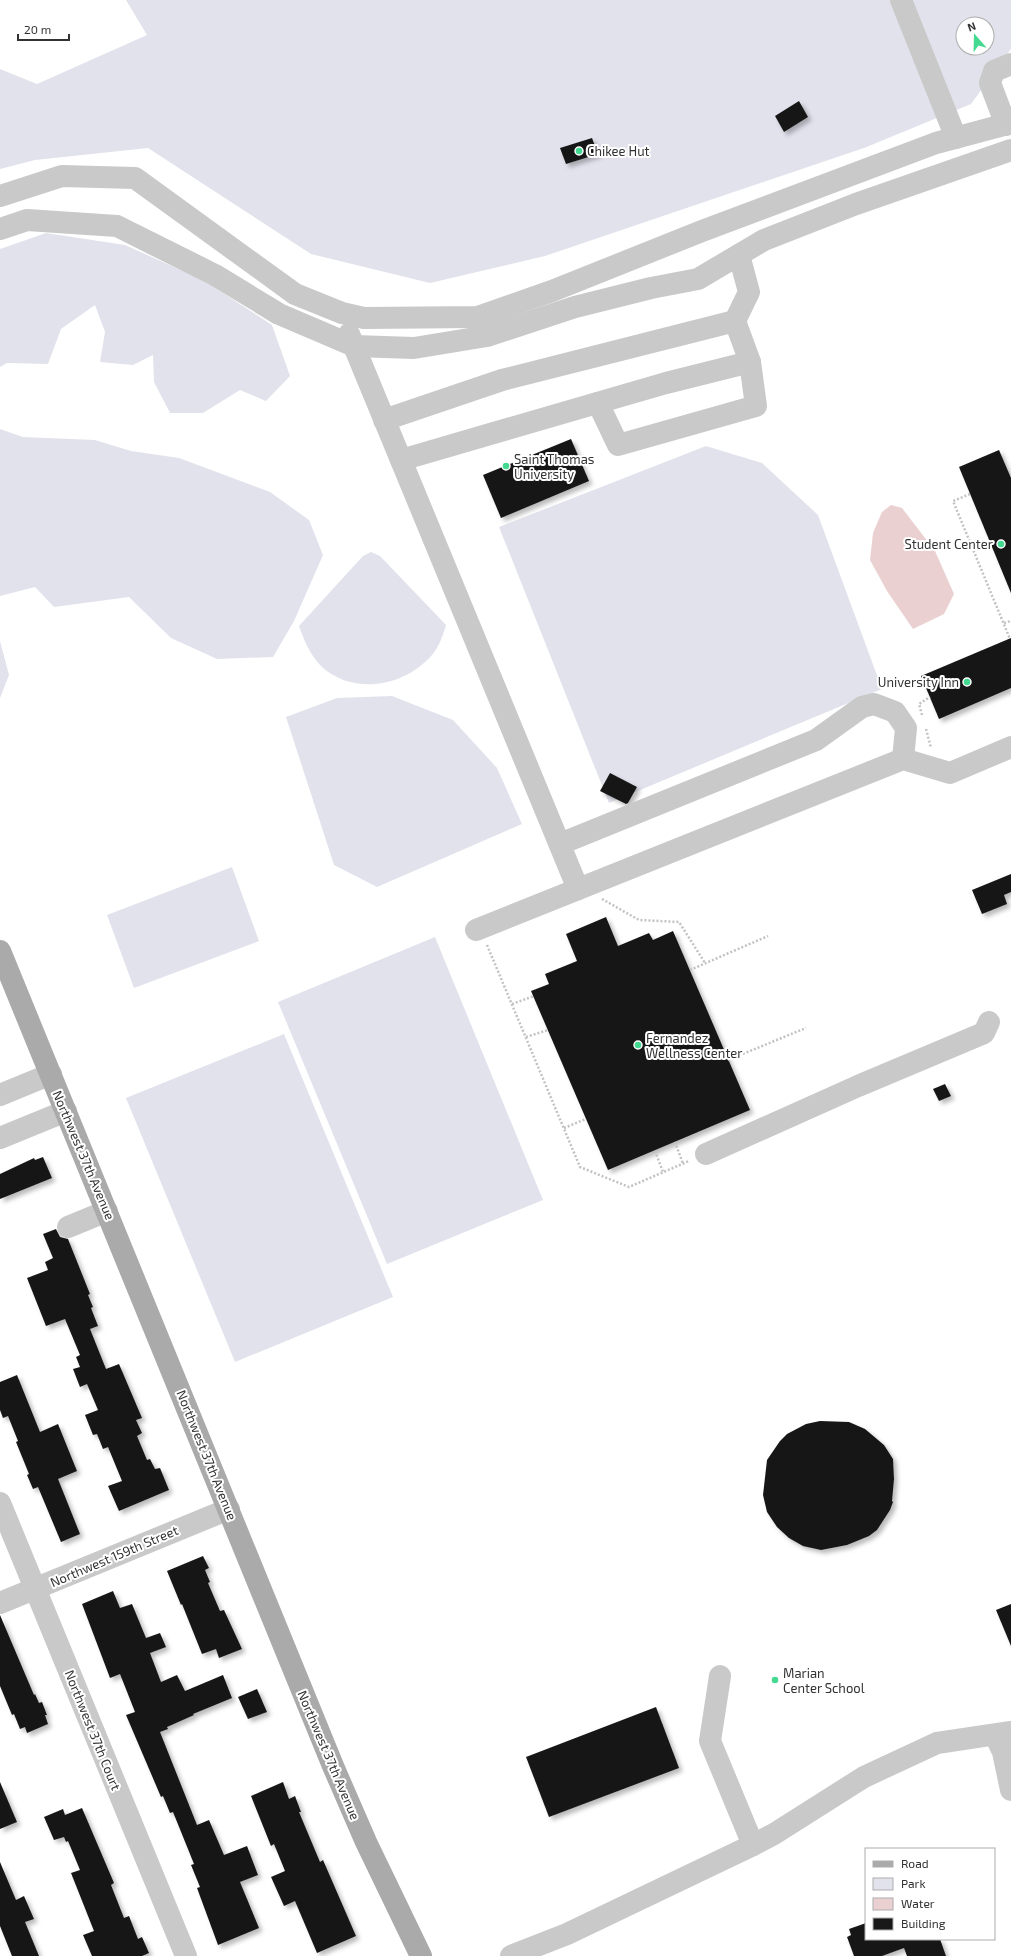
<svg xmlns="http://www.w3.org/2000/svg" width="1011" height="1956" font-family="'Exo 2',sans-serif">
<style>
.green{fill:#e2e2ed;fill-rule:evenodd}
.water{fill:#ebd0d1}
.building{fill:#191919;filter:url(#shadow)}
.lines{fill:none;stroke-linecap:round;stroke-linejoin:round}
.path{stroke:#c2c2c2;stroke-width:2.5;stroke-dasharray:2 2;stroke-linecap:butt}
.minor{stroke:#c9c9c9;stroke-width:22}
.major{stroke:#aaa;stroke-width:22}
.poi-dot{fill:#44d991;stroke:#fff;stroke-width:1.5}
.labels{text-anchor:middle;stroke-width:4;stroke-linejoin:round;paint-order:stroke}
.poi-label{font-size:13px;fill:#323232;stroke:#fff;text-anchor:start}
.street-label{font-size:13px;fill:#323232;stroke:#fff}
</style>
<defs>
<filter id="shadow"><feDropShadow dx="3.5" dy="3.5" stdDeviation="2" flood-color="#0004"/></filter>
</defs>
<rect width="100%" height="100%" fill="#fff"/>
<g class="green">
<path d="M 126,0 L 1011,0 L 1011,49 L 971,104 L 864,148 L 545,256 L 430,283 L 311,254 L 148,148 L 35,160 L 0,169 L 0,69 L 37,84 L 147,35 ZM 963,24 L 987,24 L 987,48 L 963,48 Z"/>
<path d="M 46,233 L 125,245 L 203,280 L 272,325 L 290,376 L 266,401 L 240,390 L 203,413 L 170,413 L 154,382 L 153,355 L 133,365 L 100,362 L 105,332 L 95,305 L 61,329 L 48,364 L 7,363 L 0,367 L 0,249 Z"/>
<path d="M 0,429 L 23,437 L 95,440 L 131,451 L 179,458 L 270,492 L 309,520 L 323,555 L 294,621 L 273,657 L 217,659 L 171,638 L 129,597 L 54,607 L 35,587 L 0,596 Z"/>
<path d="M 706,446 L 762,463 L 818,515 L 882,689 L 609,803 L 499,527 Z"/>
<path d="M 371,552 L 380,556 L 446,625 C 443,635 439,647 432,655 C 404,687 353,696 321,666 C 310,655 304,640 299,626 L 363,556 Z"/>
<path d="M 0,641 L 9,675 L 0,698 Z"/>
<path d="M 392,696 L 453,720 L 497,768 L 522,824 L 377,887 L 334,865 L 286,717 L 337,698 Z"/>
<path d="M 232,867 L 259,941 L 134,988 L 107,915 Z"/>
<path d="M 435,937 L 543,1200 L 387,1264 L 278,1002 Z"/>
<path d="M 284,1034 L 393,1297 L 235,1362 L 126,1098 Z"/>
</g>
<path class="water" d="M 891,505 L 902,508 L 935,551 L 954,594 L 944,614 L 913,629 L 887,591 L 870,560 L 873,533 L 882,512 Z"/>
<g class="building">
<path d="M 799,101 L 808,117 L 784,132 L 775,116 Z"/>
<path d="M 592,138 L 598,154 L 566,164 L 560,148 Z"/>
<path d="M 571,439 L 589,481 L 501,518 L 483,475 Z"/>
<path d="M 999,450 L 1011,478 L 1011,593 L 959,467 Z"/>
<path d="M 1011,638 L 1011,688 L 939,719 L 921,676 Z"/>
<path d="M 610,773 L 637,787 L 628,803 L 626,804 L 600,791 Z"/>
<path d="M 1011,874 L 1011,892 L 1004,895 L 1007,904 L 982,914 L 972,890 Z"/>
<path d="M 606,917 L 618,946 L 649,933 L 653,940 L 673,931 L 750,1110 L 608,1170 L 531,991 L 549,984 L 545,974 L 577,961 L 566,934 Z"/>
<path d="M 945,1084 L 951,1096 L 939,1101 L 933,1089 Z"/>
<path d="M 43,1157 L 52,1178 L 0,1199 L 0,1174 L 34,1158 L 35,1160 Z"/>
<path d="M 56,1229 L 60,1237 L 68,1239 L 90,1294 L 88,1295 L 93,1307 L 91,1308 L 98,1326 L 90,1329 L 106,1369 L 119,1364 L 142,1418 L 136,1420 L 142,1433 L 137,1436 L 147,1460 L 150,1459 L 155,1469 L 160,1468 L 169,1490 L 119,1511 L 108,1486 L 122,1481 L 108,1447 L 103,1449 L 97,1434 L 93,1435 L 85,1415 L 98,1410 L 87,1384 L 80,1387 L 73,1369 L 80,1367 L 76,1357 L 80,1355 L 65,1319 L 46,1326 L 27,1278 L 48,1270 L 45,1262 L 53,1258 L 43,1234 Z"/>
<path d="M 17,1375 L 40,1432 L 58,1424 L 77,1471 L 58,1479 L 80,1534 L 61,1542 L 38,1487 L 33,1489 L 27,1475 L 29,1474 L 16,1442 L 18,1441 L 8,1416 L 3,1418 L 0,1410 L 0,1382 Z"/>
<path d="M 820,1421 L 849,1422 L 865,1429 L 884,1445 L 893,1459 L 894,1479 L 892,1501 L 893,1502 L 890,1510 L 877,1530 L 869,1536 L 847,1545 L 821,1550 L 803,1546 L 789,1538 L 777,1527 L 767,1512 L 763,1495 L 767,1460 L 780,1441 L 787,1434 L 806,1424 Z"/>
<path d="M 203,1556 L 209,1568 L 205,1570 L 210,1582 L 208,1583 L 220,1611 L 224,1610 L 242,1649 L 219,1658 L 216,1649 L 202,1654 L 182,1604 L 181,1605 L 167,1571 Z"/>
<path d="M 113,1591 L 120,1608 L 132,1604 L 146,1638 L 160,1633 L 166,1647 L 150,1653 L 161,1682 L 177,1675 L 185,1691 L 223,1675 L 232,1698 L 193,1714 L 194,1715 L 167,1727 L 168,1729 L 160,1732 L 197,1825 L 209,1820 L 224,1855 L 247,1846 L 258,1875 L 240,1882 L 259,1928 L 218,1945 L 197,1888 L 200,1887 L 191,1865 L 194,1864 L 173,1812 L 170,1813 L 163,1796 L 161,1797 L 126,1715 L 135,1712 L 120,1674 L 110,1678 L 82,1604 Z"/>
<path d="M 1011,1604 L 1011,1646 L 996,1610 Z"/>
<path d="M 0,1615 L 34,1695 L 35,1694 L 39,1703 L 42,1702 L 47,1715 L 45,1715 L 48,1724 L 27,1733 L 25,1727 L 20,1729 L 14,1714 L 12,1715 L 0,1686 Z"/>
<path d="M 257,1689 L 267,1712 L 248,1719 L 238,1697 Z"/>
<path d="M 656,1707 L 679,1768 L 549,1817 L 526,1757 Z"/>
<path d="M 0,1782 L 17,1822 L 0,1829 Z"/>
<path d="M 283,1782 L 289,1799 L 295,1796 L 301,1812 L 299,1812 L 312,1843 L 320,1862 L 323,1860 L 356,1936 L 317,1953 L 295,1901 L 284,1906 L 271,1877 L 285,1871 L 274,1844 L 271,1846 L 251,1796 Z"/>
<path d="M 82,1808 L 114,1883 L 111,1885 L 124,1918 L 129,1916 L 138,1939 L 142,1937 L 149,1953 L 142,1956 L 92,1956 L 83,1935 L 94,1931 L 71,1873 L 80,1870 L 68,1841 L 66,1842 L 64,1837 L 54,1840 L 44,1817 L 63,1809 L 65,1815 Z"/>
<path d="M 0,1862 L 16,1900 L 24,1896 L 34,1919 L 25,1922 L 39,1956 L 12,1956 L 0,1926 Z"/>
<path d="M 866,1923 L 866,1939 L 940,1939 L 946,1956 L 907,1956 L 904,1948 L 882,1956 L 854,1956 L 847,1937 L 851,1935 L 849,1929 Z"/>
</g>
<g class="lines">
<g class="path">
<path d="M 970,494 L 953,501 L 1010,639"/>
<path d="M 1004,623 L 1011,621"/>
<path d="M 922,715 L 919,704 L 930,697"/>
<path d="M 926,729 L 931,748"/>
<path d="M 602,899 L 639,920 L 679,922 L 705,963"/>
<path d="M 487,945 L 580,1167 L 629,1187 L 689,1161"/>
<path d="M 690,970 L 768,936"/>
<path d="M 512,1004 L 534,996"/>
<path d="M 526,1037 L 548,1030"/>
<path d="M 728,1060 L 806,1028"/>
<path d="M 564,1128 L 586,1119"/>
<path d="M 675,1142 L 683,1164"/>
<path d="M 655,1151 L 663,1172"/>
</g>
<g class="minor">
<path d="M 901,0 L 956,138"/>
<path d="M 1006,125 L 990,83 L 994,71 L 1011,64"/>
<path d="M 0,196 L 62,176 L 135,178 L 295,294 L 342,313 L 364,318 L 478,317 L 552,291 L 702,231 L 936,143 L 1011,123"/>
<path d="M 0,229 L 27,220 L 117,226 L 215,275 L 279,314 L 354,346 L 414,348 L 487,336 L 575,307 L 651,288 L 698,279 L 764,240 L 856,204 L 1011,150"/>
<path d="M 349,334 L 578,889"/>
<path d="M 598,403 L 618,445 L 756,406 L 750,362"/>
<path d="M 384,420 L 502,380 L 735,321 L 749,292 L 739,255"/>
<path d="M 401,460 L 666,383 L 750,362 L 735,321"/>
<path d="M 560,844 L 816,740 L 862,707 L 874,704 L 895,712 L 906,728 L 903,759"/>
<path d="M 476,930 L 903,759 L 950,773 L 1011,747"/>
<path d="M 0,1095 L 51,1074"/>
<path d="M 0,1138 L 66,1111"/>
<path d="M 706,1154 L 858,1086 L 984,1033 L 989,1022"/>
<path d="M 68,1227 L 107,1211"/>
<path d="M 0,1503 L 186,1956"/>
<path d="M 0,1603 L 229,1509"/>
<path d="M 720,1676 L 710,1741 L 753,1845"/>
<path d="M 995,1735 L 1003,1752 L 1011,1790"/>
<path d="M 511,1956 L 567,1934 L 753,1845 L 774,1834 L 864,1777 L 937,1743 L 1011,1732"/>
</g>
<path class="major" d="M 0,951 L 333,1766 L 366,1842 L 421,1956"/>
</g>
<g class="poi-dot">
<circle cx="579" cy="151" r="4"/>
<circle cx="506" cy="466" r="4"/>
<circle cx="1001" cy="544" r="4"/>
<circle cx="967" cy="682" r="4"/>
<circle cx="638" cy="1045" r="4"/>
<circle cx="775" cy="1680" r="4"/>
</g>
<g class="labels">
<g class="poi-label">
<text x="587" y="156">Chikee Hut</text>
<text x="514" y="464">Saint Thomas<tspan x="514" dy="15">University</tspan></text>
<text x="993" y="549" text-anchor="end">Student Center</text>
<text x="959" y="687" text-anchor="end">University Inn</text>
<text x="646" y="1043">Fernandez<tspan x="646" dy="15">Wellness Center</tspan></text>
<text x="783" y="1678">Marian<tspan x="783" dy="15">Center School</tspan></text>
</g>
<g class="street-label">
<text transform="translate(84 1155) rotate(67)" y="5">Northwest 37th Avenue</text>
<text transform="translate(207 1455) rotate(68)" y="5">Northwest 37th Avenue</text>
<text transform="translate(114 1556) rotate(-23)" y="5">Northwest 159th Street</text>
<text transform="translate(93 1730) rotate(68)" y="5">Northwest 37th Court</text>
<text transform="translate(329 1755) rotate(67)" y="5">Northwest 37th Avenue</text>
</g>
</g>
<rect x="865" y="1848" width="130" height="92" fill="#ffffff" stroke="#adadad"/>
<rect x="873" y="1861" width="20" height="6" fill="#aaaaaa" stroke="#adadad"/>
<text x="901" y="1868" font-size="12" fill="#323232">Road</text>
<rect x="873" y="1878" width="20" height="12" fill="#e2e2ed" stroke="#adadad"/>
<text x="901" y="1888" font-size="12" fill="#323232">Park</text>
<rect x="873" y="1898" width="20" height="12" fill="#ebd0d1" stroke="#adadad"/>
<text x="901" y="1908" font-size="12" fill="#323232">Water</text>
<rect x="873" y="1918" width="20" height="12" fill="#191919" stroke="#adadad"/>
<text x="901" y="1928" font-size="12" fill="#323232">Building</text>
<g transform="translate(975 36) rotate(340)"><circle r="19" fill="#ffffff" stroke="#adadad"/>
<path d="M0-3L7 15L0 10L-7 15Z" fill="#44d991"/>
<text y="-6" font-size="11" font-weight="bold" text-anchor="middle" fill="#323232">N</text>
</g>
<path d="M18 34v6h51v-6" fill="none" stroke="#323232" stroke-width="2"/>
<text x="24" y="34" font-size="12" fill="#323232" stroke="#ffffff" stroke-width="3" paint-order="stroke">20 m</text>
</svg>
